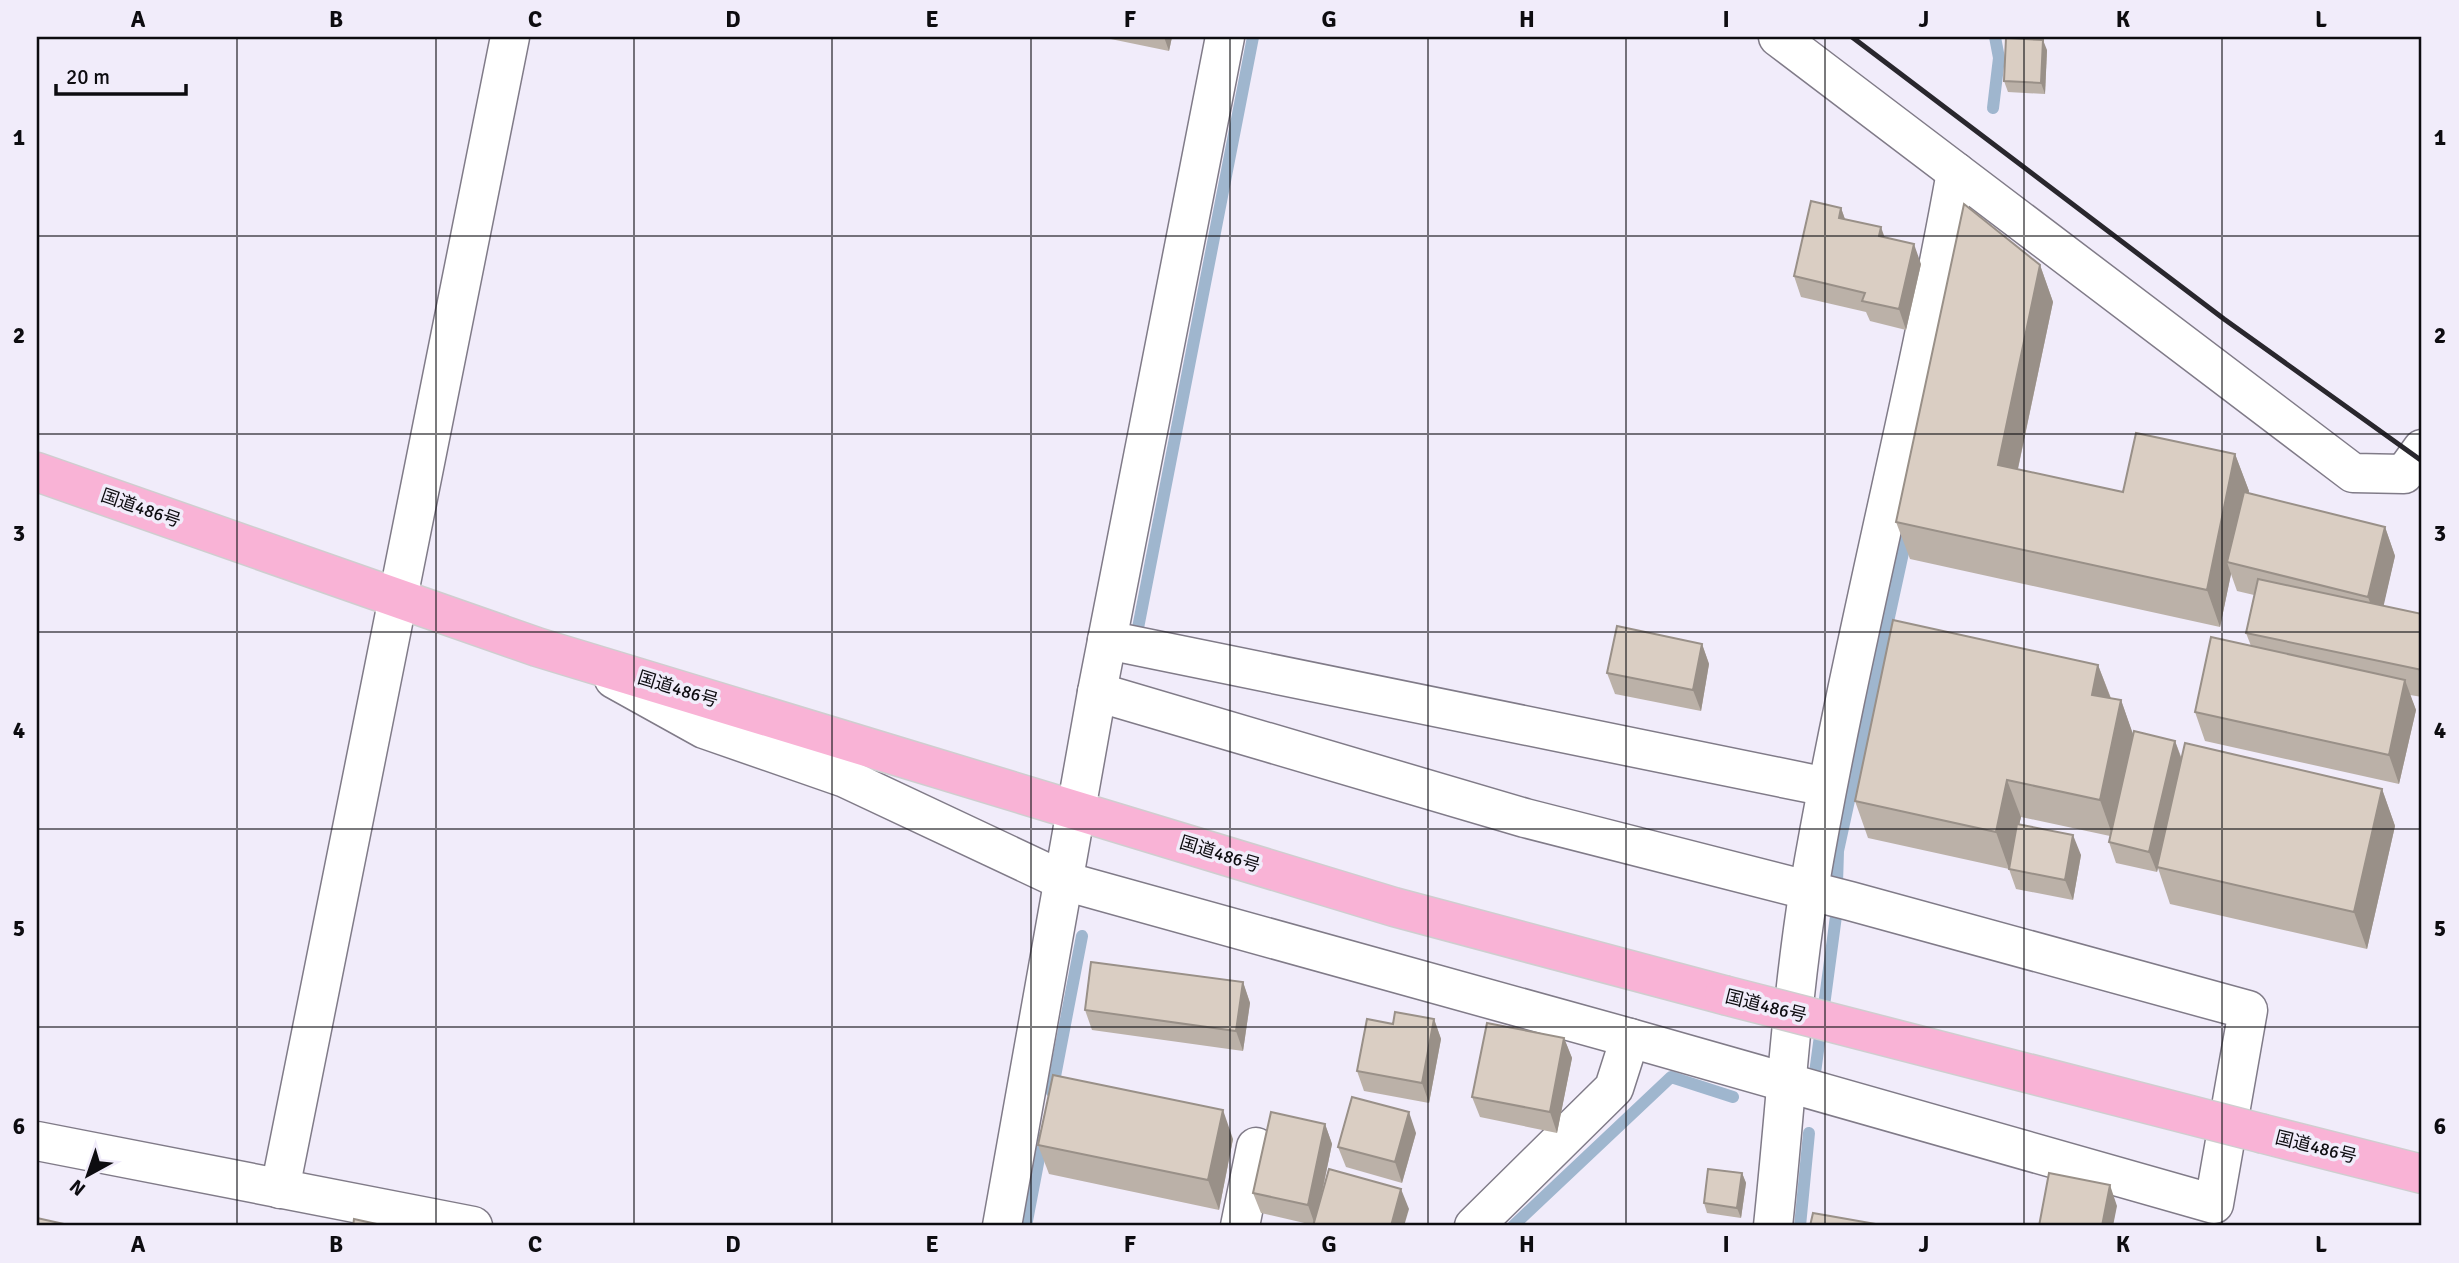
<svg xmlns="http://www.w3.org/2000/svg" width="2459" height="1263" font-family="Signika,'Noto Sans JP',sans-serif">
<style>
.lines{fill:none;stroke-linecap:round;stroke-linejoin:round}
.stream{stroke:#9fb6ce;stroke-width:12}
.minor-casing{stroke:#807b88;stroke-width:41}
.highway-casing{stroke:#cfcecf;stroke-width:41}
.minor{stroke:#fff;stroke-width:38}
.highway{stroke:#f9b3d6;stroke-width:38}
.rail{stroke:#29272d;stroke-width:5}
.highway-bridge-casing{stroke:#cfcecf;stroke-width:41;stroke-linecap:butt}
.highway-bridge{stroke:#f9b3d6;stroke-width:38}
.wall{fill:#bbb1a8}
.shaded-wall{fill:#999088}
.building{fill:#dacec3;stroke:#999088;stroke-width:2}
.grid{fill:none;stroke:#0d0c10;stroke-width:2;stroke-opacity:0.55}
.labels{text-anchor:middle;stroke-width:7;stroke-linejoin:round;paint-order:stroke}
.street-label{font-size:18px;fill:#0d0c10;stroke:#f1ecfa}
.neatline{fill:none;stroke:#0d0c10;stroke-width:2.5}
.grid-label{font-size:23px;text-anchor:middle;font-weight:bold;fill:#0d0c10}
</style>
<rect width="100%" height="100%" fill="#f1ecfa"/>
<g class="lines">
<g class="stream">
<path d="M 1993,108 L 1999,58 L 1995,37"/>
<path d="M 1138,628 L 1253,37"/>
<path d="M 1815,1073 L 1836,916 L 1838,851 L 1908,530"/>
<path d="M 1052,1092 L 1082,936"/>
<path d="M 1026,1226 L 1043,1137"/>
<path d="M 1513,1226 L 1671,1077 L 1733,1097"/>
<path d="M 1800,1226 L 1809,1133"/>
</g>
<g class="minor-casing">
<g id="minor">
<path d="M 1778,37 L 2353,473 L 2404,474 L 2422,449"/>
<path d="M 1107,640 L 1827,787"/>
<path d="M 614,679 L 704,729 L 845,778 L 1064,881 L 1630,1038 L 2214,1204 L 2248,1010 L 1850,901 L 1525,818 L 1097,692"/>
<path d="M 37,1141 L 473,1226"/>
<path d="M 280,1189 L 510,37"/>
<path d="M 1002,1226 L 1097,692 L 1225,37"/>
<path d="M 1240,1226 L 1256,1147"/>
<path d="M 1474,1226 L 1614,1088 L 1630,1038"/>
<path d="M 1773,1226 C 1785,1114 1791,1001 1809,889 C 1850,648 1913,412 1956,172"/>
</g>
</g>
<g class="highway-casing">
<g id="highway">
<path d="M 37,472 L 537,647 L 1394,907 L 1724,995"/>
<path d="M 2264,1134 L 2422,1174"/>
</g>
</g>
<use href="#minor" class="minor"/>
<use href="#highway" class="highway"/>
<path class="rail" d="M 1852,37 L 2224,319 L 2422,461"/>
<g class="highway-bridge-casing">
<path id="highway-bridge" d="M 1724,995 L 2264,1134"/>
</g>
<use href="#highway-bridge" class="highway-bridge"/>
</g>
<g class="wall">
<path d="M 1101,37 L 1172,37 L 1169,51 Z"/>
<path d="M 2047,50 L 2045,94 L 2008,92 L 2004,81 Z"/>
<path d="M 1841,208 L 1845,219 L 1885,237 L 1921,264 L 1906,330 L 1870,321 L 1866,312 L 1801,297 L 1794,276 Z"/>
<path d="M 2040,265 L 2053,302 L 2018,469 L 2123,492 L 2235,454 L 2249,491 L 2248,493 L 2385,527 L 2395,556 L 2383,606 L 2422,614 L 2422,697 L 2410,695 L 2416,710 L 2399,784 L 2205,741 L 2195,712 L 2251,646 L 2246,633 L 2254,595 L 2237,591 L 2231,574 L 2220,627 L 1910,559 L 1896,522 Z"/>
<path d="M 1702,644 L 1709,664 L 1701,711 L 1615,694 L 1607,673 Z"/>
<path d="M 2098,665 L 2111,698 L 2121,700 L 2133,735 L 2175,741 L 2182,759 L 2382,789 L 2395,826 L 2367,949 L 2170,904 L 2158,868 L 2157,872 L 2116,863 L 2109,842 L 2110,836 L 2021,817 L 2019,825 L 2081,855 L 2073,900 L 2016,889 L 2009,869 L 1868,838 L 1855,801 Z"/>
<path d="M 1243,982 L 1250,1003 L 1243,1051 L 1092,1030 L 1085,1010 Z"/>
<path d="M 1434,1019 L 1441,1039 L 1429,1103 L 1364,1091 L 1357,1071 L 1393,1024 Z"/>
<path d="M 1564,1038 L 1572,1058 L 1557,1133 L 1480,1117 L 1472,1097 Z"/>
<path d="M 1325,1124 L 1332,1144 L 1321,1198 L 1409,1209 L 1313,1225 L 1261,1213 L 1253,1193 Z"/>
<path d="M 1416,1133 L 1402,1183 L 1346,1167 L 1338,1147 Z"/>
<path d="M 1233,1139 L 1219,1210 L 1049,1174 L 1038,1145 Z"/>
<path d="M 1742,1173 L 1746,1183 L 1741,1218 L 1707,1213 L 1704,1203 Z"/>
</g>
<g class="shaded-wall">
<path d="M 1164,37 L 1172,37 L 1169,51 Z"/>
<path d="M 2043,40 L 2047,50 L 2045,94 L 2041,83 Z"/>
<path d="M 1841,208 L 1848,228 L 1839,218 Z"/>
<path d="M 1881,227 L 1888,247 L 1879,236 Z"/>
<path d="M 1914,244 L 1921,264 L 1906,330 L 1899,309 Z"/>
<path d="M 2040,265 L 2053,302 L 2011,501 L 1998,465 Z"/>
<path d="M 2235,454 L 2249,491 L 2233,563 L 2227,562 L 2231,574 L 2220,627 L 2207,590 Z"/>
<path d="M 2385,527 L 2395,556 L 2379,626 L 2368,597 Z"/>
<path d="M 1702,644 L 1709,664 L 1701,711 L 1693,690 Z"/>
<path d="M 2098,665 L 2112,702 L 2092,695 Z"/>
<path d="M 2405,680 L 2416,710 L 2399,784 L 2389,755 Z"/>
<path d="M 2121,700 L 2134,737 L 2113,837 L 2100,800 Z"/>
<path d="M 2175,741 L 2182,761 L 2157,872 L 2149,852 Z"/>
<path d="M 2007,780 L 2021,817 L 2009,869 L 1996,832 Z"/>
<path d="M 2382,789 L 2395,826 L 2367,949 L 2354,912 Z"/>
<path d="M 2073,835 L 2081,855 L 2073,900 L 2065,880 Z"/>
<path d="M 1243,982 L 1250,1003 L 1243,1051 L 1236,1031 Z"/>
<path d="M 1434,1019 L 1441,1039 L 1429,1103 L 1422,1083 Z"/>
<path d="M 1564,1038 L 1572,1058 L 1557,1133 L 1550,1112 Z"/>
<path d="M 1223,1110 L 1233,1139 L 1219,1210 L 1208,1180 Z"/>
<path d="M 1409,1112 L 1416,1133 L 1402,1183 L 1395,1162 Z"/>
<path d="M 1325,1124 L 1332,1144 L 1315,1225 L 1308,1205 Z"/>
<path d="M 1742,1173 L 1746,1183 L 1741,1218 L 1737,1208 Z"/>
<path d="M 2110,1185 L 2117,1206 L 2113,1226 L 2102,1226 Z"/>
<path d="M 1401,1189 L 1409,1209 L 1404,1226 L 1391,1226 Z"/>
</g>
<g class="building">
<path d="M 2006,38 L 2043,40 L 2041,83 L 2004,81 Z"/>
<path d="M 1811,201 L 1841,208 L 1839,218 L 1881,227 L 1879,236 L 1914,244 L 1899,309 L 1862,301 L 1865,293 L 1794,276 Z"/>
<path d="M 1964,204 L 2040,265 L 1998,465 L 2123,492 L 2136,433 L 2235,454 L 2207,590 L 1896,522 Z"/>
<path d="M 2244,492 L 2385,527 L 2368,597 L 2227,562 Z"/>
<path d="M 2258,579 L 2422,614 L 2422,670 L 2246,633 Z"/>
<path d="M 1893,620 L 2098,665 L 2092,695 L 2121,700 L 2100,800 L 2007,780 L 1996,832 L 1855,801 Z"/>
<path d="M 1617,626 L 1702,644 L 1693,690 L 1607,673 Z"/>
<path d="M 2211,637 L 2405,680 L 2389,755 L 2195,712 Z"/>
<path d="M 2134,731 L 2175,741 L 2149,852 L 2109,842 Z"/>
<path d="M 2185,743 L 2382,789 L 2354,912 L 2157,867 Z"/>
<path d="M 2017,824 L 2073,835 L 2065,880 L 2009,869 Z"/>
<path d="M 1091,962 L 1243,982 L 1236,1031 L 1085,1010 Z"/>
<path d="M 1395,1012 L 1434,1019 L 1422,1083 L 1357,1071 L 1367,1019 L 1393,1024 Z"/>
<path d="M 1487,1023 L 1564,1038 L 1550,1112 L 1472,1097 Z"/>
<path d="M 1053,1075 L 1223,1110 L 1208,1180 L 1038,1145 Z"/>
<path d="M 1352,1097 L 1409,1112 L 1395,1162 L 1338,1147 Z"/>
<path d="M 1271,1112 L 1325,1124 L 1308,1205 L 1253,1193 Z"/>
<path d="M 1329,1169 L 1401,1189 L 1391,1226 L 1313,1226 Z"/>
<path d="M 1708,1169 L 1742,1173 L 1737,1208 L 1704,1203 Z"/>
<path d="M 2049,1173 L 2110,1185 L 2102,1226 L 2039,1226 Z"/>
<path d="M 1813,1213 L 1887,1226 L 1810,1226 Z"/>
<path d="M 37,1218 L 73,1226 L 37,1226 Z"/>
<path d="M 354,1219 L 386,1226 L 353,1226 Z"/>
</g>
<path class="grid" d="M 237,37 L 237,1226M 436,37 L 436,1226M 634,37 L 634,1226M 832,37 L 832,1226M 1031,37 L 1031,1226M 1230,37 L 1230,1226M 1428,37 L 1428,1226M 1626,37 L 1626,1226M 1825,37 L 1825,1226M 2024,37 L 2024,1226M 2222,37 L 2222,1226M 37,236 L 2422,236M 37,434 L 2422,434M 37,632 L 2422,632M 37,829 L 2422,829M 37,1027 L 2422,1027"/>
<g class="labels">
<g class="street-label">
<text transform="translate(141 508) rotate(19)" y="6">国道486号</text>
<text transform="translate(678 689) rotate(17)" y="6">国道486号</text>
<text transform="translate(1220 854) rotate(17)" y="6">国道486号</text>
<text transform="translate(1766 1006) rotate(14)" y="6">国道486号</text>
<text transform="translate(2316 1147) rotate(14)" y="6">国道486号</text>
</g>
</g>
<rect width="2459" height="1263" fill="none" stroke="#f1ecfa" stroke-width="77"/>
<g transform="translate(88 1175) rotate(220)" stroke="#f1ecfa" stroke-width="5" paint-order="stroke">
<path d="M0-5L12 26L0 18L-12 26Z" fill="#0d0c10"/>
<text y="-10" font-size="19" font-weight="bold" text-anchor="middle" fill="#0d0c10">N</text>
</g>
<path d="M56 84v10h130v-10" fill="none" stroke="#0d0c10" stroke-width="3.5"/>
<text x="66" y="84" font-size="21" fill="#0d0c10" stroke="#f1ecfa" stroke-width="5" paint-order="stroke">20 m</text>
<rect x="38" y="38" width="2382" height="1186" class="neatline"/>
<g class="grid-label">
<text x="138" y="27">A</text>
<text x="336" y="27">B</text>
<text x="535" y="27">C</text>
<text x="733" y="27">D</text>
<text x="932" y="27">E</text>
<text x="1130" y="27">F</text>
<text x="1329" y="27">G</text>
<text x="1527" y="27">H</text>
<text x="1726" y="27">I</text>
<text x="1924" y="27">J</text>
<text x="2123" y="27">K</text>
<text x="2321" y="27">L</text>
<text x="19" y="145">1</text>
<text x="2440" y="145">1</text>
<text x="19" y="343">2</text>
<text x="2440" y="343">2</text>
<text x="19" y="541">3</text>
<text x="2440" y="541">3</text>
<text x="19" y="738">4</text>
<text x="2440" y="738">4</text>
<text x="19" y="936">5</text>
<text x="2440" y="936">5</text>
<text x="19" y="1134">6</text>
<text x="2440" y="1134">6</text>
<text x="138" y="1252">A</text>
<text x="336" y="1252">B</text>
<text x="535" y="1252">C</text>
<text x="733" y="1252">D</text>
<text x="932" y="1252">E</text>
<text x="1130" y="1252">F</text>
<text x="1329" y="1252">G</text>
<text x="1527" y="1252">H</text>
<text x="1726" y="1252">I</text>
<text x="1924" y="1252">J</text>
<text x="2123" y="1252">K</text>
<text x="2321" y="1252">L</text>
</g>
</svg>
